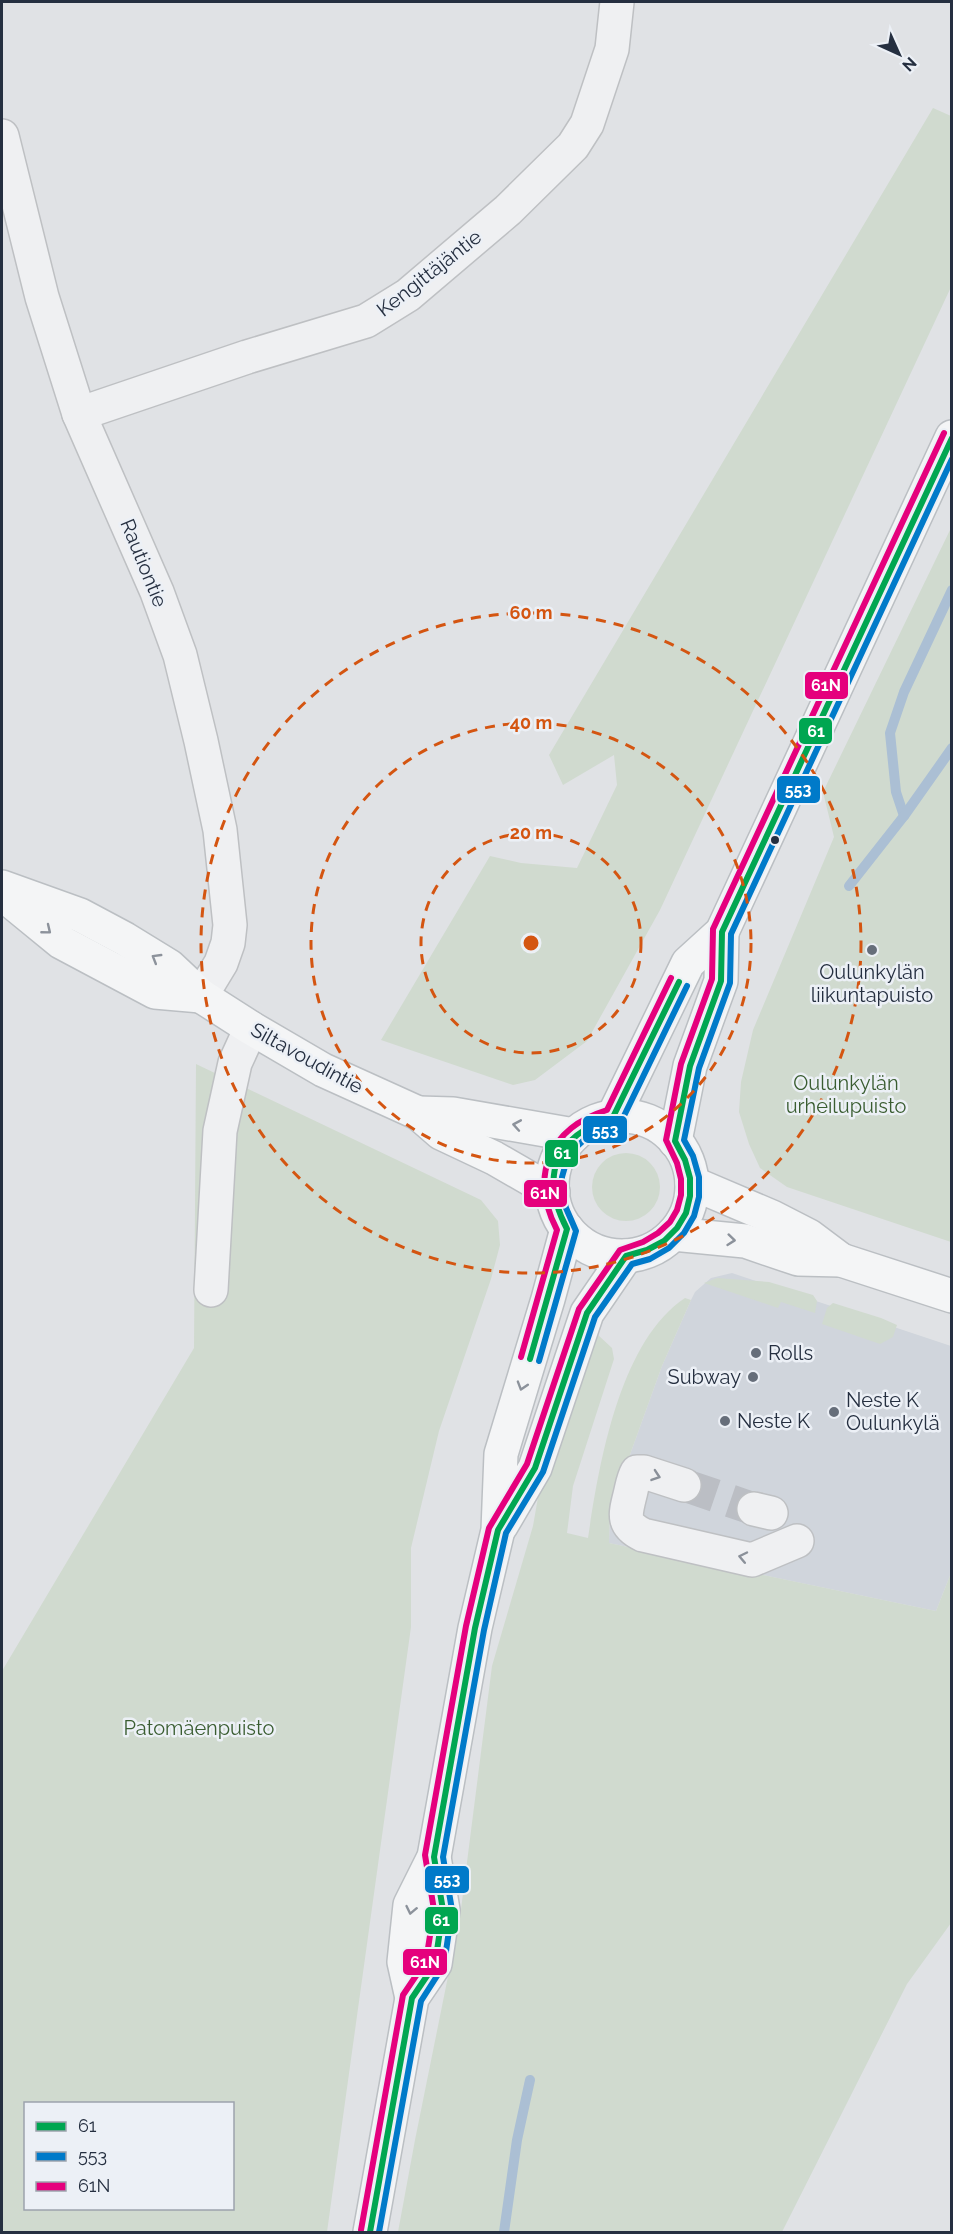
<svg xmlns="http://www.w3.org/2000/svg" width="953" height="2234" font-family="Raleway,sans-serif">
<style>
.built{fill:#d0d5dc}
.green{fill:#d0dacf;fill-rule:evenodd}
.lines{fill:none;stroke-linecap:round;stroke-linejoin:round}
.stream{stroke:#abbfd4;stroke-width:10}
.minor-tunnel{stroke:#bbbec4;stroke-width:33;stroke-dasharray:33 16;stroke-linecap:butt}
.minor-casing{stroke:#bec0c3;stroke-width:36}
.major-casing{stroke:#bbbfc3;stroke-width:36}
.minor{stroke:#eff0f2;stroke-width:33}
.major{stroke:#f4f5f6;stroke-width:33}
.bus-1-casing{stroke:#ecf0f6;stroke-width:10}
.bus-2-casing{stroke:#ecf0f6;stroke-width:10}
.bus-3-casing{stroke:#ecf0f6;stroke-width:10}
.bus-1{stroke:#00a651;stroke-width:6}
.bus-2{stroke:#007ac9;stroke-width:6}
.bus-3{stroke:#e5007d;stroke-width:6}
.oneway{stroke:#8c929b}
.oneway2{stroke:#8a9099}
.ring{fill:none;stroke:#d45511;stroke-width:3;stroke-dasharray:10 8}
.bus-dot{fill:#252f40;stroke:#ecf0f6;stroke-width:2}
.poi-dot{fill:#666e7a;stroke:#ecf0f6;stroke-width:2}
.labels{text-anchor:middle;stroke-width:5;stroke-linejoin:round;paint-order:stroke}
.street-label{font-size:20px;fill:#252f40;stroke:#ecf0f6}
.poi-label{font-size:20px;fill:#252f40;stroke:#ecf0f6;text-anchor:start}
.park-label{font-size:20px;fill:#3a5d31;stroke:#ecf0f6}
.centre{fill:#d45511;stroke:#ecf0f6;stroke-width:3}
.ring-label{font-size:18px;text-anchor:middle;font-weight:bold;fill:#d45511;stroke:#ecf0f6;stroke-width:5;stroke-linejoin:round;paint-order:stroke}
.line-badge{stroke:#ecf0f6;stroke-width:2}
.badge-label{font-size:16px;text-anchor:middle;font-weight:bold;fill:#fff}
</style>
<rect width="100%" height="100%" fill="#e0e2e5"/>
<path class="built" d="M 732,1273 L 951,1346 L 951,1573 L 936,1611 L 609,1543 L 610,1510 L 662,1366 L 691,1300 L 695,1292 L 711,1278 Z"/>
<g class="green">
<path d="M 933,108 L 951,116 L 951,287 L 660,910 L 587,1041 L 535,1080 L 513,1085 L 381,1040 L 490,856 L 521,863 L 577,868 L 617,785 L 614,755 L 563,785 L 549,755 Z"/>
<path d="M 951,528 L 951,1242 L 787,1187 L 760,1168 L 749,1144 L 739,1112 L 741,1082 L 753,1030 L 834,837 L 823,792 Z"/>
<path d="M 196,1064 L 481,1200 L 498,1221 L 500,1245 L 491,1279 L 439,1431 L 411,1548 L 411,1627 L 327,2232 L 2,2232 L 2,1671 L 194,1348 ZM 26,2104 L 232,2104 L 232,2208 L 26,2208 Z"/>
<circle cx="626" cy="1187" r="34"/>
<path d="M 717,1278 L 769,1282 L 813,1295 L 817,1301 L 815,1313 L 781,1302 L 778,1308 L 704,1283 Z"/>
<path d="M 685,1298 L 691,1300 L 662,1366 L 610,1510 L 609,1543 L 936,1611 L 951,1573 L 951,1923 L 907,1984 L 782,2232 L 398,2232 L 415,2140 L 460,1917 L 492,1666 L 533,1526 L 541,1480 L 597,1334 L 612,1348 L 614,1359 L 573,1486 L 567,1533 L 588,1538 C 599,1465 619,1342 685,1298 Z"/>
<path d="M 833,1303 L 881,1318 L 897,1325 L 893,1337 L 880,1344 L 822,1324 L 827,1308 Z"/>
</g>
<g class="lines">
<g class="stream">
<path d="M 904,816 L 896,792 L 890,733 L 904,692 L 952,590"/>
<path d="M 849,886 L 904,816 L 952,748"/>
<path d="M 504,2232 L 517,2140 L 530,2080"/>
</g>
<path class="minor-tunnel" d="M 684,1485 L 754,1509"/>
<g class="minor-casing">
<g id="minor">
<path d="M 2,136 L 42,297 L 79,414 L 157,592 L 180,655 L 201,741 L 220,830 L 230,925 L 228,943 L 221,963 L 201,996"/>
<path d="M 79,414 L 247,357 L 366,321 L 408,295 L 508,210 L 573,146 L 587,124 L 612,49 L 617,2"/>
<path d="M 211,1290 L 220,1131 L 235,1063 L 251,1028"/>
<path d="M 684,1485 L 644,1472 L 637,1472 C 633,1479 632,1487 630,1495 C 625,1515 622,1525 643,1535 L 752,1560 L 797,1541"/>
<path d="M 754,1509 L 771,1513"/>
</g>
</g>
<g class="major-casing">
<g id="major">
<path d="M 2,887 L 80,915 L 125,939 L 169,966 L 201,996 L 251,1028 L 323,1070 L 418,1113 L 441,1133 L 494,1158 L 553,1192"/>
<path d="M 6,897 L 61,942 L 155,992 L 201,996"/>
<path d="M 418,1113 L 453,1114 L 574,1135"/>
<circle cx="622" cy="1186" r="70"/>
<path d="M 613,1117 L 688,963 L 722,932 L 952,437"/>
<path d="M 675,1141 L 690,1066 L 721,981 L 722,932"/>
<path d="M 692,1183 L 772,1217 L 809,1236 L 841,1260"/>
<path d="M 673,1234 L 745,1241 L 798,1259 L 841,1260 L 952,1296"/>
<path d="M 501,1526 L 535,1468 L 587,1313 L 626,1256"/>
<path d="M 412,1998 L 404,1962 L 410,1905 L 434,1857 L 475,1628 L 498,1530 L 501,1454 L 548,1299 L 567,1229"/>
<path d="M 370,2232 L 412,1998 L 435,1964 L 443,1910 L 434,1857"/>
</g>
</g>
<use href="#minor" class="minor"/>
<use href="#major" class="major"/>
<g class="bus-1-casing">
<g id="bus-1">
<path d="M 530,1359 L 567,1229 C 539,1175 555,1136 613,1117 L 679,982"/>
<path d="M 370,2232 L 412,1998 L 435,1964 L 443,1910 L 434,1857 L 475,1628 L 498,1530 L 535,1468 L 587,1313 L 626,1256 L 647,1250 L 664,1241 L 677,1228 L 686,1213 L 690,1196 L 690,1178 L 685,1160 L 675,1141 L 690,1066 L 721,981 L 722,932 L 952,438"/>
</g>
</g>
<g class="bus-2-casing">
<g id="bus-2">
<path d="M 539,1361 L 576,1231 L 566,1208 L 562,1192 L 562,1177 L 566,1163 L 573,1150 L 584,1140 L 621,1122 L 687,986"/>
<path d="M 379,2232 L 421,2001 L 444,1965 L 452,1910 L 443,1857 L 484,1630 L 506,1533 L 543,1472 L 595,1317 L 632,1264 L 650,1259 L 669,1248 L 684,1233 L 694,1216 L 699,1197 L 699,1177 L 693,1156 L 684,1140 L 699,1068 L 730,983 L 731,934 L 952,459"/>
</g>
</g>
<g class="bus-3-casing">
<g id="bus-3">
<path d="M 521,1357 L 557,1230 C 529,1176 549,1128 607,1110 L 671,978"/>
<path d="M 361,2230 L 403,1995 L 426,1961 L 434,1910 L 425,1855 L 466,1626 L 489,1528 L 527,1464 L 579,1309 L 620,1250 L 643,1242 L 658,1233 L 670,1222 L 677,1210 L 681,1195 L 681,1179 L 677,1163 L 666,1140 L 681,1064 L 712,979 L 713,929 L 944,433"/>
</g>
</g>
<use href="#bus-1" class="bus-1"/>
<use href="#bus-2" class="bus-2"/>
<use href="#bus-3" class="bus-3"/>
</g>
<defs><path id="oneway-chevron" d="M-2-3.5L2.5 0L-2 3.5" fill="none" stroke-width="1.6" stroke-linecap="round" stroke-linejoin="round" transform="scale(1.5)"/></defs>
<g class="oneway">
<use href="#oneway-chevron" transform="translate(47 930) rotate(39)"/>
<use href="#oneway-chevron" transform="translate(156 958) rotate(-149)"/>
<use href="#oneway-chevron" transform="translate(517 1125) rotate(-170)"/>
<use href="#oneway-chevron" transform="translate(731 1240) rotate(6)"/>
<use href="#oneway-chevron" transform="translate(522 1386) rotate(107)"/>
<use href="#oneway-chevron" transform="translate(411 1910) rotate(102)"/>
</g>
<g class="oneway2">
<use href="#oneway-chevron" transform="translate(656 1476) rotate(19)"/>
<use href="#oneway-chevron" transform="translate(743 1557) rotate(-168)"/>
</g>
<g class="ring">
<circle cx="531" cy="943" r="110"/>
<circle cx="531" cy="943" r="220"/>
<circle cx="531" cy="943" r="330"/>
</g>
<circle class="bus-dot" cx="775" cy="840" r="5"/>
<g class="poi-dot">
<circle cx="872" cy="950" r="6"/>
<circle cx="756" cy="1353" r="6"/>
<circle cx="753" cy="1377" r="6"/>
<circle cx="834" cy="1412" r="6"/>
<circle cx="725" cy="1421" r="6"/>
</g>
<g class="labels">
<g class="street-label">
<text transform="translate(429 273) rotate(-38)" y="7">Kengittäjäntie</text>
<text transform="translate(144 563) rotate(68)" y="7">Rautiontie</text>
<text transform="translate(307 1058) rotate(29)" y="7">Siltavoudintie</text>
</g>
<g class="poi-label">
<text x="872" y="979" text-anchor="middle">Oulunkylän<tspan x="872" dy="23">liikuntapuisto</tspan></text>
<text x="768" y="1360">Rolls</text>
<text x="741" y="1384" text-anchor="end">Subway</text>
<text x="846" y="1407">Neste K<tspan x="846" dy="23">Oulunkylä</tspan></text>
<text x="737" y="1428">Neste K</text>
</g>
<g class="park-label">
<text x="846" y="1090">Oulunkylän<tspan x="846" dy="23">urheilupuisto</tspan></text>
<text x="199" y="1735">Patomäenpuisto</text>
</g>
</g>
<circle cx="531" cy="943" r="9" class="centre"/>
<g class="ring-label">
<text x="531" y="619">60 m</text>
<text x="531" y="729">40 m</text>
<text x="531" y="839">20 m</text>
</g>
<g class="line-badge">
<rect x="804" y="671" width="45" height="29" rx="6" fill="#e5007d"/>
<rect x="798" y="717" width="35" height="28" rx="6" fill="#00a651"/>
<rect x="776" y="775" width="45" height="29" rx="6" fill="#007ac9"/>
<rect x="582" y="1115" width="46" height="29" rx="6" fill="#007ac9"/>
<rect x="544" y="1139" width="35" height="29" rx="6" fill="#00a651"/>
<rect x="523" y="1179" width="45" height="29" rx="6" fill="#e5007d"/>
<rect x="424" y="1865" width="46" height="29" rx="6" fill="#007ac9"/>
<rect x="424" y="1906" width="35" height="29" rx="6" fill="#00a651"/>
<rect x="402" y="1948" width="46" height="28" rx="6" fill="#e5007d"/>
</g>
<g class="badge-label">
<text x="826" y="691">61N</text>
<text x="816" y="737">61</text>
<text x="798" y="795">553</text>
<text x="605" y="1136">553</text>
<text x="562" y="1159">61</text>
<text x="545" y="1199">61N</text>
<text x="447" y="1885">553</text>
<text x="441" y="1926">61</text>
<text x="425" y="1968">61N</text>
</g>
<rect width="953" height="2234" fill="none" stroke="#252f40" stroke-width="6"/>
<rect x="24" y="2102" width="210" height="108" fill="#ecf0f6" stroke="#9ca3ad" stroke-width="1.5"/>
<rect x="36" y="2122" width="30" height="9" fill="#00a651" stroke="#9ca3ad" stroke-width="1.5"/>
<text x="78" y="2132" font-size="18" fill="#252f40">61</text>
<rect x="36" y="2152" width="30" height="9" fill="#007ac9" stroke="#9ca3ad" stroke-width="1.5"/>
<text x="78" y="2162" font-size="18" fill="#252f40">553</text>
<rect x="36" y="2182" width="30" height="9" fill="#e5007d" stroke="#9ca3ad" stroke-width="1.5"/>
<text x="78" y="2192" font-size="18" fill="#252f40">61N</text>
<g transform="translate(899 54) rotate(135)" stroke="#ecf0f6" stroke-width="4.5" paint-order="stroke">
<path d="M0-4.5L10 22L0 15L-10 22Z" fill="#252f40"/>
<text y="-9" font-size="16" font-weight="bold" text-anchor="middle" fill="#252f40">N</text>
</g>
</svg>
